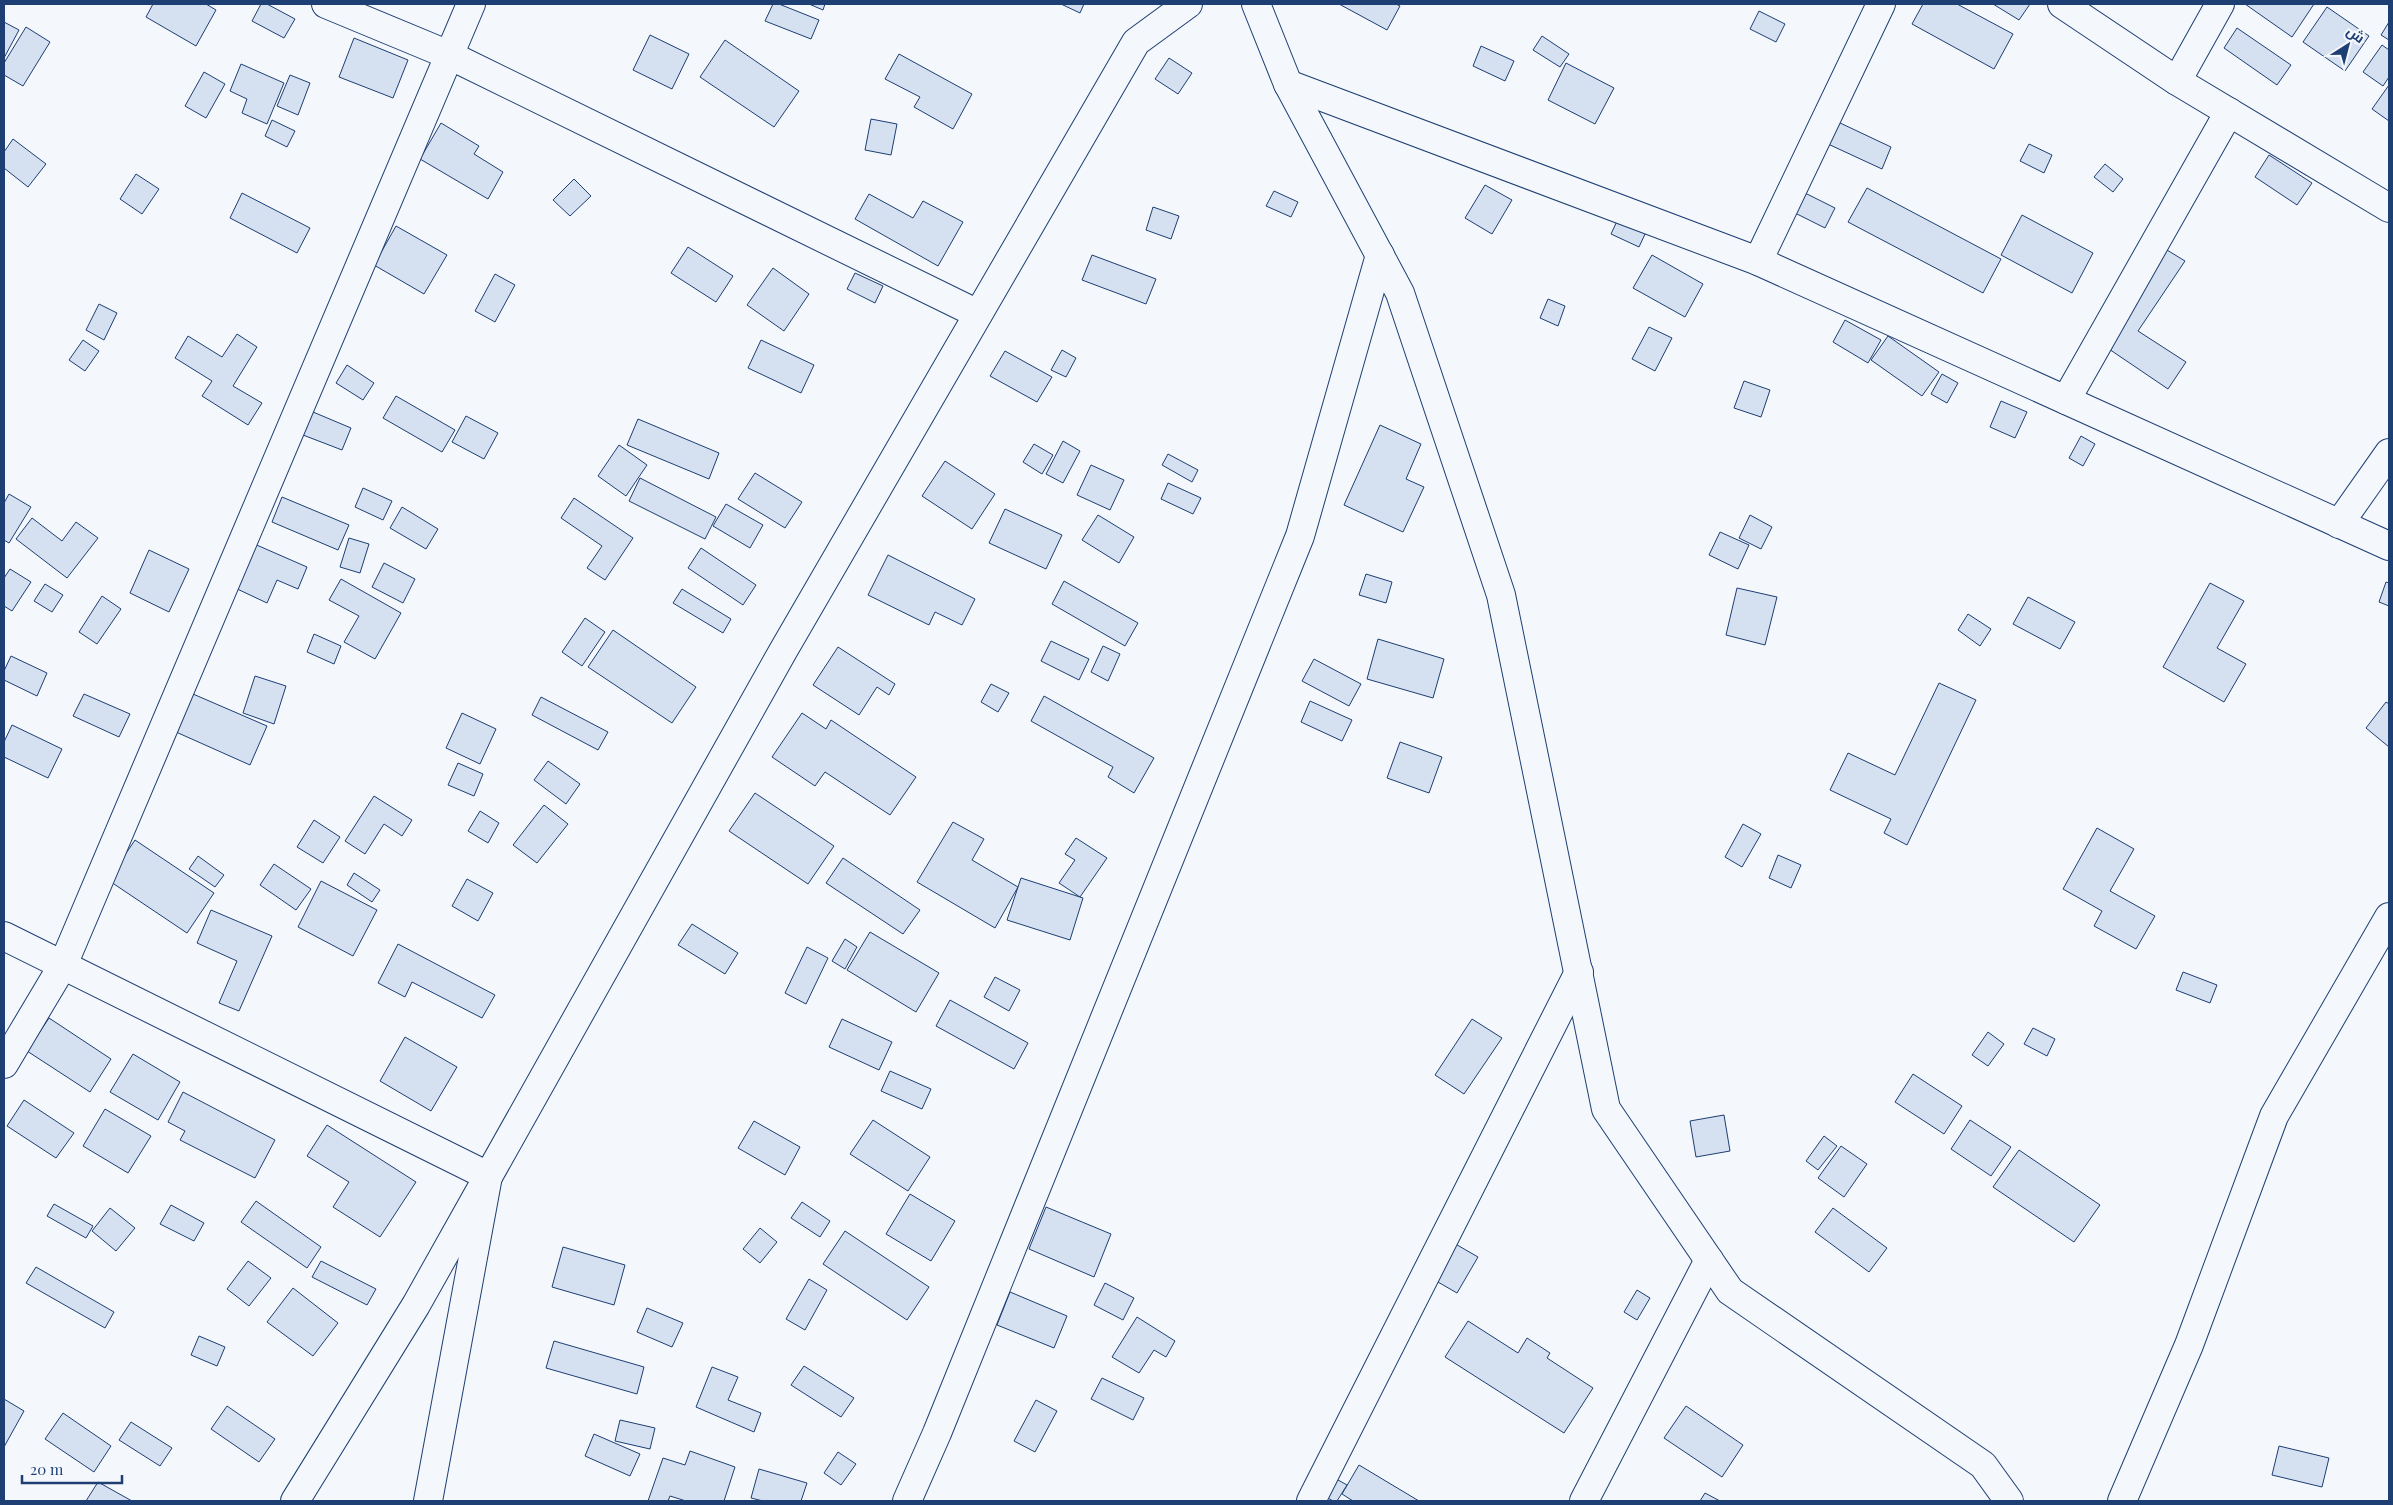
<svg xmlns="http://www.w3.org/2000/svg" width="2393" height="1505" font-family="'Playfair Display',Cairo,serif">
<style>
.building{fill:#d5e0f0;stroke:#1d3f73}
.lines{fill:none;stroke-linecap:round;stroke-linejoin:round}
.minor-casing{stroke:#1d3f73;stroke-width:30}
.tertiary-casing{stroke:#1d3f73;stroke-width:30}
.minor{stroke:#f4f7fb;stroke-width:28}
.tertiary{stroke:#f4f7fb;stroke-width:28}
</style>
<rect width="100%" height="100%" fill="#f4f7fb"/>
<g class="building">
<path d="M 153,4 L 206,4 L 216,10 L 196,46 L 146,17 Z"/>
<path d="M 261,4 L 267,4 L 295,19 L 284,38 L 252,21 Z"/>
<path d="M 773,4 L 779,4 L 819,20 L 811,39 L 765,21 Z"/>
<path d="M 809,4 L 825,4 L 823,10 Z"/>
<path d="M 1061,4 L 1084,4 L 1080,13 Z"/>
<path d="M 1339,4 L 1396,4 L 1400,6 L 1387,30 Z"/>
<path d="M 1923,4 L 1957,4 L 2013,34 L 1994,69 L 1912,24 Z"/>
<path d="M 1993,4 L 2030,4 L 2019,20 Z"/>
<path d="M 2245,4 L 2314,4 L 2292,37 Z"/>
<path d="M 2327,7 L 2369,36 L 2345,71 L 2303,42 Z"/>
<path d="M 1759,11 L 1785,24 L 1776,42 L 1750,29 Z"/>
<path d="M 4,22 L 19,30 L 4,58 Z"/>
<path d="M 2389,22 L 2389,40 L 2381,35 Z"/>
<path d="M 26,27 L 50,42 L 23,86 L 4,75 L 4,63 Z"/>
<path d="M 2237,28 L 2291,65 L 2277,85 L 2224,48 Z"/>
<path d="M 650,35 L 689,54 L 672,89 L 633,70 Z"/>
<path d="M 1542,36 L 1569,54 L 1560,67 L 1533,50 Z"/>
<path d="M 354,38 L 408,60 L 393,98 L 339,77 Z"/>
<path d="M 725,40 L 799,91 L 774,127 L 700,77 Z"/>
<path d="M 2382,45 L 2389,50 L 2389,77 L 2383,86 L 2363,72 Z"/>
<path d="M 1481,46 L 1514,61 L 1505,81 L 1473,66 Z"/>
<path d="M 899,54 L 972,94 L 953,129 L 914,107 L 920,97 L 885,79 Z"/>
<path d="M 1169,58 L 1192,73 L 1178,94 L 1155,79 Z"/>
<path d="M 1566,63 L 1614,88 L 1595,124 L 1548,100 Z"/>
<path d="M 241,64 L 284,83 L 267,124 L 242,113 L 247,99 L 230,91 Z"/>
<path d="M 204,72 L 225,84 L 206,118 L 185,106 Z"/>
<path d="M 290,75 L 310,83 L 298,115 L 277,106 Z"/>
<path d="M 2389,85 L 2389,121 L 2372,109 Z"/>
<path d="M 871,119 L 897,124 L 891,155 L 865,150 Z"/>
<path d="M 272,120 L 295,131 L 287,147 L 265,136 Z"/>
<path d="M 1838,122 L 1891,147 L 1882,169 L 1828,144 Z"/>
<path d="M 441,123 L 479,146 L 474,154 L 503,172 L 488,199 L 420,159 Z"/>
<path d="M 13,139 L 46,164 L 28,187 L 4,168 L 4,152 Z"/>
<path d="M 2029,144 L 2052,155 L 2044,173 L 2020,161 Z"/>
<path d="M 2269,155 L 2312,183 L 2297,205 L 2255,177 Z"/>
<path d="M 2105,164 L 2123,179 L 2113,192 L 2094,177 Z"/>
<path d="M 136,174 L 159,189 L 142,214 L 120,199 Z"/>
<path d="M 574,179 L 591,196 L 570,216 L 553,200 Z"/>
<path d="M 1485,185 L 1512,200 L 1492,234 L 1465,218 Z"/>
<path d="M 1867,188 L 2001,259 L 1983,293 L 1848,222 Z"/>
<path d="M 1274,191 L 1298,202 L 1291,217 L 1266,206 Z"/>
<path d="M 242,193 L 310,228 L 297,253 L 230,218 Z"/>
<path d="M 1805,193 L 1835,208 L 1825,228 L 1795,213 Z"/>
<path d="M 869,194 L 913,218 L 923,201 L 963,222 L 938,266 L 855,219 Z"/>
<path d="M 1153,207 L 1179,216 L 1171,239 L 1146,230 Z"/>
<path d="M 2022,215 L 2093,253 L 2072,293 L 2001,255 Z"/>
<path d="M 1618,219 L 1646,232 L 1639,247 L 1611,234 Z"/>
<path d="M 396,226 L 447,255 L 424,294 L 374,265 Z"/>
<path d="M 688,247 L 733,276 L 716,302 L 671,273 Z"/>
<path d="M 2167,250 L 2185,261 L 2138,331 L 2186,362 L 2168,389 L 2103,345 Z"/>
<path d="M 1092,255 L 1156,279 L 1146,304 L 1082,280 Z"/>
<path d="M 1652,255 L 1703,284 L 1685,317 L 1633,288 Z"/>
<path d="M 773,268 L 809,294 L 784,331 L 747,305 Z"/>
<path d="M 855,273 L 883,286 L 875,303 L 847,289 Z"/>
<path d="M 495,274 L 515,285 L 495,322 L 475,311 Z"/>
<path d="M 1548,299 L 1565,306 L 1558,326 L 1540,318 Z"/>
<path d="M 99,304 L 117,313 L 104,340 L 86,330 Z"/>
<path d="M 1845,320 L 1881,340 L 1868,363 L 1833,342 Z"/>
<path d="M 1649,327 L 1672,338 L 1655,371 L 1632,359 Z"/>
<path d="M 237,334 L 257,347 L 233,386 L 262,403 L 248,425 L 202,396 L 212,381 L 175,358 L 188,336 L 222,357 Z"/>
<path d="M 1888,336 L 1939,372 L 1922,396 L 1871,360 Z"/>
<path d="M 83,340 L 99,351 L 85,371 L 69,360 Z"/>
<path d="M 761,340 L 814,365 L 801,393 L 748,368 Z"/>
<path d="M 1062,350 L 1076,358 L 1066,377 L 1051,370 Z"/>
<path d="M 1005,351 L 1052,377 L 1037,402 L 990,376 Z"/>
<path d="M 347,365 L 374,383 L 363,400 L 336,383 Z"/>
<path d="M 1942,374 L 1958,383 L 1947,403 L 1931,394 Z"/>
<path d="M 1744,381 L 1770,390 L 1761,417 L 1734,408 Z"/>
<path d="M 396,396 L 455,430 L 442,452 L 383,418 Z"/>
<path d="M 2001,401 L 2027,412 L 2015,438 L 1990,427 Z"/>
<path d="M 313,412 L 351,428 L 342,450 L 303,435 Z"/>
<path d="M 466,416 L 498,433 L 484,459 L 452,442 Z"/>
<path d="M 638,419 L 719,453 L 709,479 L 627,445 Z"/>
<path d="M 1380,425 L 1421,444 L 1406,479 L 1424,487 L 1403,532 L 1344,505 Z"/>
<path d="M 2081,436 L 2095,444 L 2083,466 L 2069,458 Z"/>
<path d="M 1063,441 L 1080,451 L 1063,483 L 1046,474 Z"/>
<path d="M 1034,444 L 1053,455 L 1042,474 L 1023,462 Z"/>
<path d="M 619,445 L 647,465 L 626,496 L 598,476 Z"/>
<path d="M 1168,454 L 1198,470 L 1192,482 L 1162,465 Z"/>
<path d="M 945,461 L 995,494 L 972,529 L 922,496 Z"/>
<path d="M 1091,465 L 1124,480 L 1110,510 L 1077,495 Z"/>
<path d="M 755,473 L 802,502 L 785,528 L 738,499 Z"/>
<path d="M 640,478 L 716,517 L 705,539 L 629,501 Z"/>
<path d="M 1168,483 L 1201,498 L 1193,514 L 1161,499 Z"/>
<path d="M 363,488 L 392,501 L 383,520 L 355,507 Z"/>
<path d="M 9,494 L 31,507 L 9,543 L 4,540 L 4,503 Z"/>
<path d="M 282,497 L 349,525 L 338,550 L 272,522 Z"/>
<path d="M 574,498 L 633,538 L 605,580 L 587,568 L 602,546 L 561,518 Z"/>
<path d="M 726,504 L 763,525 L 750,548 L 713,526 Z"/>
<path d="M 402,507 L 438,529 L 426,549 L 390,528 Z"/>
<path d="M 1005,509 L 1062,535 L 1046,569 L 989,543 Z"/>
<path d="M 1098,515 L 1134,537 L 1119,563 L 1082,540 Z"/>
<path d="M 1750,515 L 1772,527 L 1761,549 L 1739,538 Z"/>
<path d="M 32,518 L 62,541 L 76,522 L 98,538 L 67,578 L 16,539 Z"/>
<path d="M 1720,532 L 1749,545 L 1738,569 L 1709,555 Z"/>
<path d="M 349,538 L 369,544 L 360,573 L 340,567 Z"/>
<path d="M 252,543 L 307,567 L 298,589 L 277,580 L 267,603 L 233,587 Z"/>
<path d="M 701,548 L 756,585 L 743,605 L 688,568 Z"/>
<path d="M 149,550 L 189,569 L 169,612 L 130,593 Z"/>
<path d="M 888,555 L 975,599 L 962,625 L 935,612 L 929,625 L 868,595 Z"/>
<path d="M 384,563 L 415,579 L 403,603 L 372,587 Z"/>
<path d="M 10,569 L 31,582 L 12,611 L 4,606 L 4,578 Z"/>
<path d="M 1366,574 L 1392,582 L 1386,603 L 1359,595 Z"/>
<path d="M 341,579 L 401,613 L 375,659 L 344,642 L 359,616 L 329,600 Z"/>
<path d="M 1064,581 L 1138,623 L 1125,646 L 1052,604 Z"/>
<path d="M 2386,582 L 2389,583 L 2389,606 L 2379,602 Z"/>
<path d="M 2210,583 L 2244,601 L 2217,648 L 2246,664 L 2224,702 L 2163,667 Z"/>
<path d="M 45,584 L 63,595 L 52,612 L 34,601 Z"/>
<path d="M 1737,588 L 1777,597 L 1765,645 L 1726,635 Z"/>
<path d="M 682,589 L 731,619 L 723,633 L 673,603 Z"/>
<path d="M 102,596 L 121,609 L 97,644 L 79,632 Z"/>
<path d="M 2028,597 L 2075,622 L 2060,649 L 2013,624 Z"/>
<path d="M 1968,614 L 1991,629 L 1980,646 L 1958,630 Z"/>
<path d="M 585,618 L 605,632 L 582,666 L 562,652 Z"/>
<path d="M 613,630 L 696,687 L 672,723 L 588,667 Z"/>
<path d="M 314,634 L 341,646 L 334,664 L 307,652 Z"/>
<path d="M 1378,639 L 1444,659 L 1433,698 L 1367,679 Z"/>
<path d="M 1051,641 L 1089,659 L 1079,680 L 1041,661 Z"/>
<path d="M 1103,646 L 1120,654 L 1108,681 L 1091,672 Z"/>
<path d="M 838,647 L 895,684 L 889,695 L 877,687 L 859,715 L 813,685 Z"/>
<path d="M 11,656 L 47,673 L 37,696 L 4,680 L 4,671 Z"/>
<path d="M 1314,659 L 1361,684 L 1349,706 L 1302,681 Z"/>
<path d="M 255,676 L 286,686 L 274,724 L 243,713 Z"/>
<path d="M 1939,683 L 1976,700 L 1907,845 L 1884,833 L 1891,819 L 1830,790 L 1848,753 L 1895,775 Z"/>
<path d="M 991,684 L 1009,693 L 998,712 L 981,702 Z"/>
<path d="M 84,694 L 130,714 L 119,737 L 73,716 Z"/>
<path d="M 193,694 L 267,726 L 250,765 L 176,732 Z"/>
<path d="M 1044,696 L 1154,758 L 1134,793 L 1108,777 L 1113,767 L 1031,721 Z"/>
<path d="M 541,697 L 608,732 L 598,750 L 532,715 Z"/>
<path d="M 1310,701 L 1352,720 L 1342,741 L 1301,722 Z"/>
<path d="M 2386,702 L 2389,704 L 2389,747 L 2366,728 Z"/>
<path d="M 462,713 L 496,729 L 480,764 L 446,748 Z"/>
<path d="M 802,713 L 826,729 L 831,720 L 916,777 L 890,815 L 825,772 L 815,786 L 772,757 Z"/>
<path d="M 12,725 L 62,749 L 48,778 L 4,757 L 4,742 Z"/>
<path d="M 1400,742 L 1442,757 L 1429,793 L 1387,778 Z"/>
<path d="M 548,761 L 580,784 L 566,804 L 534,780 Z"/>
<path d="M 458,763 L 483,774 L 474,796 L 448,785 Z"/>
<path d="M 755,793 L 834,846 L 808,884 L 729,831 Z"/>
<path d="M 374,796 L 412,820 L 402,836 L 384,824 L 365,854 L 345,841 Z"/>
<path d="M 544,805 L 568,824 L 537,863 L 513,845 Z"/>
<path d="M 480,811 L 499,823 L 488,843 L 468,831 Z"/>
<path d="M 314,820 L 340,837 L 323,863 L 297,847 Z"/>
<path d="M 953,822 L 984,839 L 972,860 L 1018,887 L 995,928 L 917,882 Z"/>
<path d="M 1743,824 L 1761,834 L 1742,867 L 1725,857 Z"/>
<path d="M 2097,828 L 2134,849 L 2110,891 L 2155,916 L 2136,949 L 2094,926 L 2102,911 L 2063,889 Z"/>
<path d="M 1076,838 L 1107,858 L 1080,897 L 1059,883 L 1075,860 L 1065,854 Z"/>
<path d="M 135,840 L 214,893 L 187,933 L 108,880 Z"/>
<path d="M 1778,855 L 1801,865 L 1791,888 L 1769,878 Z"/>
<path d="M 198,856 L 224,875 L 215,887 L 189,869 Z"/>
<path d="M 843,858 L 920,910 L 903,934 L 826,883 Z"/>
<path d="M 274,864 L 311,889 L 296,910 L 260,885 Z"/>
<path d="M 354,873 L 380,890 L 372,902 L 347,885 Z"/>
<path d="M 1021,878 L 1083,898 L 1070,940 L 1007,920 Z"/>
<path d="M 467,879 L 493,893 L 478,921 L 452,906 Z"/>
<path d="M 321,881 L 377,910 L 353,956 L 298,927 Z"/>
<path d="M 211,910 L 272,936 L 239,1011 L 219,1003 L 237,961 L 197,943 Z"/>
<path d="M 692,924 L 738,953 L 725,974 L 678,945 Z"/>
<path d="M 870,932 L 939,973 L 916,1012 L 847,970 Z"/>
<path d="M 845,939 L 857,947 L 845,969 L 832,961 Z"/>
<path d="M 398,944 L 495,995 L 482,1018 L 412,982 L 405,997 L 378,983 Z"/>
<path d="M 807,947 L 828,958 L 806,1004 L 785,993 Z"/>
<path d="M 2183,972 L 2217,985 L 2210,1003 L 2176,990 Z"/>
<path d="M 995,977 L 1020,990 L 1009,1011 L 984,997 Z"/>
<path d="M 950,1000 L 1028,1043 L 1014,1069 L 936,1026 Z"/>
<path d="M 49,1018 L 111,1059 L 90,1092 L 27,1051 Z"/>
<path d="M 842,1019 L 892,1042 L 879,1070 L 829,1047 Z"/>
<path d="M 1472,1019 L 1502,1038 L 1464,1094 L 1435,1075 Z"/>
<path d="M 2033,1028 L 2055,1039 L 2047,1056 L 2024,1044 Z"/>
<path d="M 1988,1032 L 2004,1044 L 1988,1066 L 1972,1055 Z"/>
<path d="M 405,1037 L 457,1067 L 431,1111 L 380,1081 Z"/>
<path d="M 133,1054 L 180,1082 L 158,1120 L 110,1092 Z"/>
<path d="M 890,1071 L 931,1089 L 922,1109 L 881,1091 Z"/>
<path d="M 1913,1074 L 1962,1106 L 1944,1134 L 1895,1102 Z"/>
<path d="M 183,1092 L 275,1140 L 255,1178 L 180,1140 L 185,1131 L 168,1122 Z"/>
<path d="M 24,1100 L 74,1133 L 56,1158 L 7,1126 Z"/>
<path d="M 105,1109 L 151,1136 L 128,1173 L 83,1146 Z"/>
<path d="M 1724,1115 L 1730,1151 L 1696,1157 L 1690,1121 Z"/>
<path d="M 873,1120 L 930,1157 L 908,1191 L 850,1154 Z"/>
<path d="M 1970,1120 L 2011,1147 L 1991,1176 L 1951,1149 Z"/>
<path d="M 754,1121 L 800,1147 L 785,1175 L 738,1148 Z"/>
<path d="M 327,1125 L 416,1182 L 380,1237 L 333,1207 L 349,1182 L 307,1156 Z"/>
<path d="M 1824,1136 L 1837,1146 L 1818,1170 L 1806,1161 Z"/>
<path d="M 1841,1146 L 1867,1164 L 1844,1197 L 1818,1178 Z"/>
<path d="M 2019,1150 L 2100,1205 L 2074,1242 L 1993,1187 Z"/>
<path d="M 910,1194 L 955,1221 L 931,1261 L 886,1234 Z"/>
<path d="M 256,1201 L 321,1247 L 307,1268 L 241,1222 Z"/>
<path d="M 802,1202 L 830,1221 L 820,1237 L 791,1218 Z"/>
<path d="M 54,1204 L 93,1226 L 86,1238 L 47,1216 Z"/>
<path d="M 171,1205 L 204,1223 L 194,1241 L 160,1224 Z"/>
<path d="M 1046,1207 L 1111,1234 L 1094,1277 L 1029,1249 Z"/>
<path d="M 110,1208 L 135,1228 L 116,1251 L 92,1231 Z"/>
<path d="M 1833,1208 L 1887,1248 L 1869,1272 L 1815,1232 Z"/>
<path d="M 760,1228 L 777,1242 L 760,1263 L 743,1249 Z"/>
<path d="M 845,1231 L 929,1287 L 907,1320 L 823,1264 Z"/>
<path d="M 1452,1242 L 1478,1257 L 1457,1293 L 1431,1278 Z"/>
<path d="M 563,1247 L 625,1265 L 614,1305 L 552,1287 Z"/>
<path d="M 248,1261 L 271,1278 L 249,1306 L 227,1289 Z"/>
<path d="M 321,1261 L 376,1289 L 367,1305 L 312,1277 Z"/>
<path d="M 36,1267 L 114,1312 L 105,1328 L 26,1283 Z"/>
<path d="M 809,1279 L 827,1290 L 805,1330 L 786,1319 Z"/>
<path d="M 1105,1283 L 1134,1298 L 1123,1320 L 1094,1305 Z"/>
<path d="M 293,1288 L 338,1323 L 313,1356 L 267,1322 Z"/>
<path d="M 1637,1290 L 1650,1298 L 1637,1320 L 1624,1312 Z"/>
<path d="M 1010,1292 L 1067,1316 L 1054,1348 L 997,1325 Z"/>
<path d="M 647,1308 L 683,1323 L 672,1347 L 637,1332 Z"/>
<path d="M 1137,1317 L 1175,1341 L 1166,1357 L 1154,1350 L 1139,1373 L 1112,1357 Z"/>
<path d="M 1468,1321 L 1518,1353 L 1527,1338 L 1550,1353 L 1547,1358 L 1593,1388 L 1564,1433 L 1445,1357 Z"/>
<path d="M 199,1336 L 225,1347 L 217,1366 L 191,1355 Z"/>
<path d="M 554,1341 L 644,1367 L 637,1394 L 546,1368 Z"/>
<path d="M 804,1366 L 854,1398 L 841,1417 L 791,1385 Z"/>
<path d="M 712,1367 L 738,1377 L 728,1400 L 761,1413 L 754,1432 L 696,1407 Z"/>
<path d="M 1102,1378 L 1144,1398 L 1133,1420 L 1091,1399 Z"/>
<path d="M 4,1399 L 24,1411 L 4,1447 Z"/>
<path d="M 1036,1400 L 1057,1411 L 1035,1452 L 1014,1441 Z"/>
<path d="M 227,1406 L 275,1439 L 259,1462 L 211,1429 Z"/>
<path d="M 1686,1406 L 1743,1445 L 1722,1477 L 1664,1438 Z"/>
<path d="M 63,1413 L 111,1446 L 94,1472 L 45,1439 Z"/>
<path d="M 620,1420 L 655,1428 L 650,1449 L 615,1441 Z"/>
<path d="M 131,1422 L 172,1448 L 160,1466 L 119,1440 Z"/>
<path d="M 594,1434 L 640,1454 L 630,1476 L 585,1456 Z"/>
<path d="M 2279,1446 L 2329,1458 L 2322,1487 L 2272,1475 Z"/>
<path d="M 690,1451 L 735,1467 L 724,1501 L 686,1501 L 670,1496 L 668,1501 L 648,1501 L 663,1458 L 685,1465 Z"/>
<path d="M 838,1452 L 856,1464 L 841,1485 L 824,1473 Z"/>
<path d="M 1359,1465 L 1419,1501 L 1353,1501 L 1342,1494 Z"/>
<path d="M 759,1469 L 807,1483 L 801,1501 L 763,1501 L 751,1498 Z"/>
<path d="M 1331,1476 L 1347,1485 L 1337,1501 L 1333,1501 L 1321,1494 Z"/>
<path d="M 98,1482 L 132,1501 L 86,1501 Z"/>
<path d="M 1705,1493 L 1720,1501 L 1700,1501 Z"/>
</g>
<g class="lines">
<g class="minor-casing">
<g id="minor">
<path d="M 326,4 L 449,55 L 978,314"/>
<path d="M 2062,4 L 2177,81 L 2389,208"/>
<path d="M 2177,81 L 2220,4"/>
<path d="M 1288,84 L 1758,261 L 2389,546"/>
<path d="M 1758,261 L 1881,4"/>
<path d="M 2066,400 L 2229,112"/>
<path d="M 2339,524 L 2389,453"/>
<path d="M 4,936 L 488,1176 L 428,1501"/>
<path d="M 4,1064 L 63,965 L 471,4"/>
<path d="M 295,1501 L 416,1305 L 783,651 L 1136,42 L 1188,4"/>
<path d="M 1311,1501 L 1579,972"/>
<path d="M 1584,1501 L 1709,1260"/>
</g>
</g>
<g class="tertiary-casing">
<g id="tertiary">
<path d="M 1256,4 L 1288,84 L 1400,293 L 1501,595 L 1606,1109 L 1730,1291 L 1983,1465 L 2009,1501"/>
<path d="M 907,1501 L 937,1433 L 1300,536 L 1380,255"/>
<path d="M 2122,1501 L 2189,1345 L 2274,1116 L 2389,917"/>
</g>
</g>
<use href="#minor" class="minor"/>
<use href="#tertiary" class="tertiary"/>
</g>
<rect width="2393" height="1505" fill="none" stroke="#1d3f73" stroke-width="10"/>
<g transform="translate(2348 45) rotate(36)" stroke="#f4f7fb" stroke-width="4" paint-order="stroke">
<path d="M0-4L9 19L0 12L-9 19Z" fill="#1d3f73"/>
<text y="-8" font-size="14" font-weight="bold" text-anchor="middle" fill="#1d3f73">ش</text>
</g>
<path d="M22 1475v8h100v-8" fill="none" stroke="#1d3f73" stroke-width="2.5"/>
<text x="30" y="1475" font-size="15" fill="#1d3f73" stroke="#f4f7fb" stroke-width="4" paint-order="stroke">20 m</text>
</svg>
